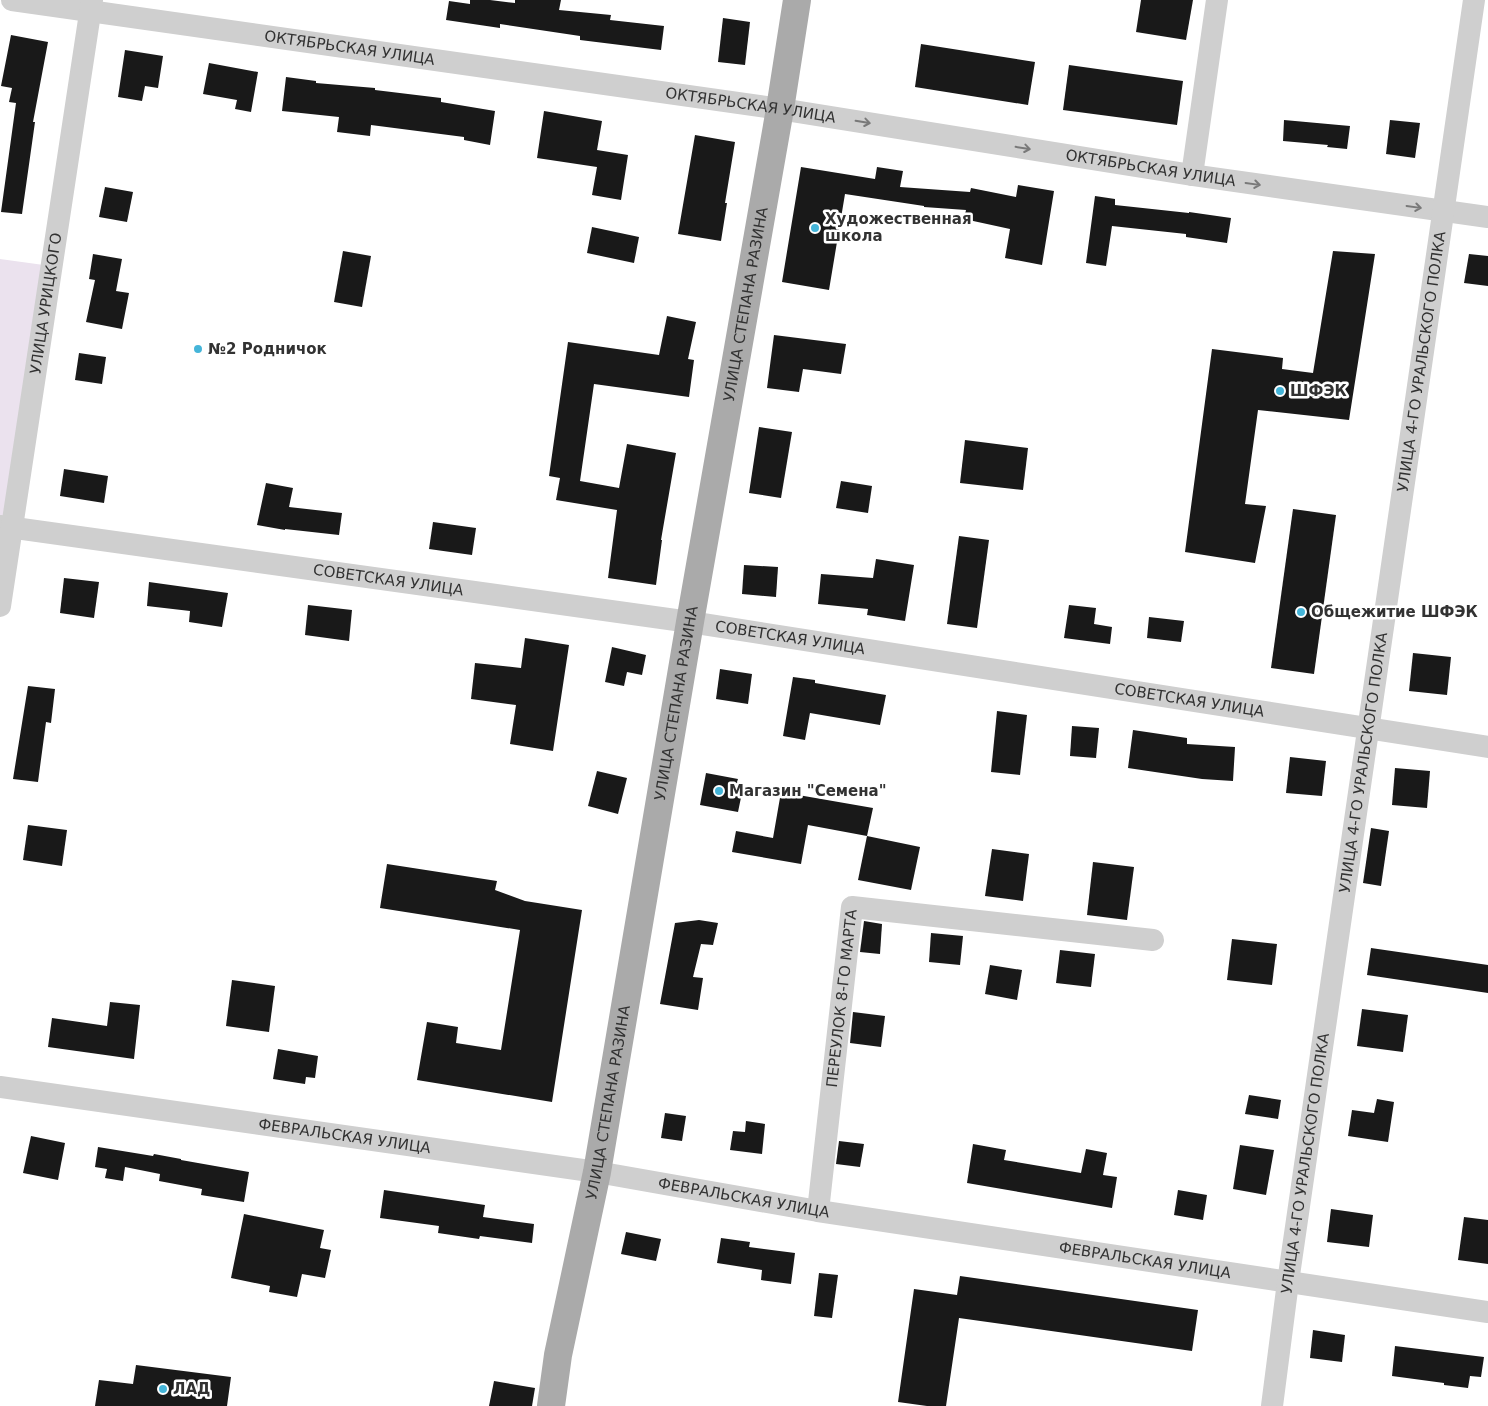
<svg xmlns="http://www.w3.org/2000/svg" width="1488" height="1406" font-family="'DejaVu Sans',sans-serif">
<style>
.green{fill:#ebe2ee}
.building{fill:#191919}
.lines{fill:none;stroke-linecap:round;stroke-linejoin:round}
.minor{stroke:#cfcfcf;stroke-width:22}
.major{stroke:#aaa;stroke-width:28}
.oneway{stroke:#797979}
.poi-dot{fill:#45b5d9;stroke:#fff;stroke-width:2}
.labels{text-anchor:middle;stroke-width:5;stroke-linejoin:round;paint-order:stroke}
.street-label{font-size:15px;fill:#323232;stroke:#fff}
.poi-label{font-size:15px;font-weight:bold;fill:#323232;stroke:#fff;text-anchor:start}
</style>
<rect width="100%" height="100%" fill="#fff"/>
<path class="green" d="M 0,259 L 51,266 L 12,527 L 0,526 Z"/>
<g class="building">
<path d="M 470,0 L 490,0 L 515,3 L 515,0 L 561,0 L 559,10 L 611,15 L 610,20 L 664,26 L 661,50 L 580,40 L 580,36 L 500,24 L 500,28 L 446,20 L 449,1 L 470,4 Z"/>
<path d="M 1141,0 L 1193,0 L 1186,40 L 1136,32 Z"/>
<path d="M 723,18 L 750,22 L 745,65 L 718,62 Z"/>
<path d="M 11,35 L 48,42 L 33,122 L 35,122 L 22,214 L 1,212 L 16,103 L 9,102 L 12,88 L 1,86 Z"/>
<path d="M 921,44 L 1035,62 L 1028,105 L 915,87 Z"/>
<path d="M 125,50 L 163,56 L 158,88 L 145,86 L 142,101 L 118,97 Z"/>
<path d="M 209,63 L 258,72 L 251,112 L 235,109 L 237,100 L 203,94 Z"/>
<path d="M 1069,65 L 1183,81 L 1177,125 L 1063,110 Z"/>
<path d="M 286,77 L 316,81 L 316,83 L 375,88 L 375,90 L 441,98 L 441,102 L 495,111 L 490,145 L 464,140 L 464,137 L 371,125 L 370,136 L 337,132 L 339,117 L 282,111 Z"/>
<path d="M 544,111 L 602,121 L 597,150 L 628,155 L 621,200 L 592,195 L 597,167 L 537,158 Z"/>
<path d="M 1284,120 L 1350,126 L 1347,149 L 1327,147 L 1328,145 L 1283,141 Z"/>
<path d="M 1390,120 L 1420,123 L 1415,158 L 1386,154 Z"/>
<path d="M 695,135 L 735,142 L 725,203 L 727,203 L 721,241 L 678,234 Z"/>
<path d="M 801,167 L 875,179 L 877,167 L 903,171 L 900,187 L 970,192 L 971,188 L 1016,197 L 1018,185 L 1054,191 L 1042,265 L 1005,258 L 1010,229 L 964,219 L 966,210 L 924,207 L 924,206 L 845,194 L 829,290 L 782,282 Z"/>
<path d="M 105,187 L 133,192 L 127,222 L 99,217 Z"/>
<path d="M 1095,196 L 1115,199 L 1115,205 L 1189,213 L 1189,212 L 1231,218 L 1227,243 L 1186,237 L 1186,234 L 1112,226 L 1106,266 L 1086,263 Z"/>
<path d="M 592,227 L 639,237 L 634,263 L 587,253 Z"/>
<path d="M 343,251 L 371,256 L 362,307 L 334,302 Z"/>
<path d="M 1333,251 L 1375,254 L 1349,420 L 1258,410 L 1245,504 L 1266,506 L 1255,563 L 1185,552 L 1212,349 L 1283,358 L 1282,369 L 1313,373 Z"/>
<path d="M 93,254 L 122,259 L 116,291 L 129,293 L 122,329 L 86,322 L 95,280 L 89,279 Z"/>
<path d="M 1469,254 L 1488,256 L 1488,286 L 1464,283 Z"/>
<path d="M 667,316 L 696,322 L 688,359 L 694,360 L 689,397 L 594,384 L 580,481 L 619,488 L 627,444 L 676,453 L 661,540 L 662,540 L 656,585 L 608,578 L 617,510 L 556,500 L 560,478 L 549,476 L 568,342 L 659,355 Z"/>
<path d="M 774,335 L 846,344 L 841,374 L 803,369 L 799,392 L 767,388 Z"/>
<path d="M 79,353 L 106,357 L 102,384 L 75,380 Z"/>
<path d="M 759,427 L 792,432 L 781,498 L 749,493 Z"/>
<path d="M 965,440 L 1028,448 L 1023,490 L 960,483 Z"/>
<path d="M 64,469 L 108,476 L 104,503 L 60,496 Z"/>
<path d="M 841,481 L 872,486 L 868,513 L 836,508 Z"/>
<path d="M 266,483 L 293,488 L 289,507 L 342,513 L 339,535 L 285,529 L 285,530 L 257,525 Z"/>
<path d="M 1293,509 L 1336,515 L 1314,674 L 1271,668 Z"/>
<path d="M 433,522 L 476,528 L 472,555 L 429,549 Z"/>
<path d="M 959,536 L 989,540 L 977,628 L 947,624 Z"/>
<path d="M 876,559 L 914,565 L 905,621 L 867,615 L 868,609 L 818,604 L 821,574 L 873,578 Z"/>
<path d="M 744,565 L 778,567 L 776,597 L 742,594 Z"/>
<path d="M 64,578 L 99,582 L 94,618 L 60,613 Z"/>
<path d="M 149,582 L 228,593 L 222,627 L 189,622 L 190,611 L 147,606 Z"/>
<path d="M 308,605 L 352,610 L 349,641 L 305,635 Z"/>
<path d="M 1069,605 L 1096,608 L 1094,624 L 1112,627 L 1110,644 L 1064,638 Z"/>
<path d="M 1149,617 L 1184,621 L 1181,642 L 1147,638 Z"/>
<path d="M 525,638 L 569,645 L 553,751 L 510,744 L 516,705 L 471,699 L 475,663 L 521,668 Z"/>
<path d="M 612,647 L 646,655 L 642,675 L 627,672 L 624,686 L 605,682 Z"/>
<path d="M 1413,653 L 1451,657 L 1447,695 L 1409,691 Z"/>
<path d="M 720,669 L 752,674 L 748,704 L 716,699 Z"/>
<path d="M 793,677 L 815,680 L 815,683 L 886,695 L 880,725 L 810,713 L 805,740 L 783,736 Z"/>
<path d="M 28,686 L 55,689 L 51,723 L 46,722 L 38,782 L 13,779 Z"/>
<path d="M 997,711 L 1027,715 L 1020,775 L 991,772 Z"/>
<path d="M 1072,726 L 1099,728 L 1096,758 L 1070,756 Z"/>
<path d="M 1133,730 L 1187,738 L 1187,744 L 1235,747 L 1233,781 L 1202,779 L 1128,768 Z"/>
<path d="M 1290,757 L 1326,761 L 1322,796 L 1286,793 Z"/>
<path d="M 1395,768 L 1430,771 L 1427,808 L 1392,805 Z"/>
<path d="M 597,771 L 627,778 L 618,814 L 588,806 Z"/>
<path d="M 706,773 L 738,779 L 737,782 L 744,783 L 738,812 L 700,805 Z"/>
<path d="M 781,792 L 873,808 L 867,836 L 808,825 L 801,864 L 732,852 L 736,831 L 773,838 Z"/>
<path d="M 28,825 L 67,830 L 62,866 L 23,860 Z"/>
<path d="M 1371,828 L 1389,831 L 1381,886 L 1363,883 Z"/>
<path d="M 867,836 L 920,847 L 911,890 L 858,880 Z"/>
<path d="M 992,849 L 1029,854 L 1023,901 L 985,896 Z"/>
<path d="M 1093,862 L 1134,867 L 1127,920 L 1087,915 Z"/>
<path d="M 387,864 L 497,881 L 495,890 L 525,901 L 582,910 L 552,1102 L 417,1080 L 427,1022 L 458,1027 L 456,1043 L 501,1050 L 520,930 L 380,908 Z"/>
<path d="M 699,920 L 718,923 L 713,945 L 701,944 L 693,977 L 703,978 L 698,1010 L 660,1004 L 675,923 Z"/>
<path d="M 864,921 L 882,924 L 880,954 L 860,952 Z"/>
<path d="M 931,933 L 963,936 L 960,965 L 929,962 Z"/>
<path d="M 1232,939 L 1277,944 L 1272,985 L 1227,980 Z"/>
<path d="M 1371,948 L 1488,965 L 1488,993 L 1367,975 Z"/>
<path d="M 1060,950 L 1095,954 L 1091,987 L 1056,983 Z"/>
<path d="M 990,965 L 1022,970 L 1017,1000 L 985,994 Z"/>
<path d="M 232,980 L 275,986 L 269,1032 L 226,1026 Z"/>
<path d="M 110,1002 L 140,1005 L 134,1059 L 48,1047 L 52,1018 L 107,1026 Z"/>
<path d="M 1362,1009 L 1408,1015 L 1403,1052 L 1357,1046 Z"/>
<path d="M 853,1012 L 885,1016 L 881,1047 L 850,1043 Z"/>
<path d="M 278,1049 L 318,1056 L 315,1078 L 306,1077 L 305,1084 L 273,1079 Z"/>
<path d="M 1249,1095 L 1281,1100 L 1278,1119 L 1245,1114 Z"/>
<path d="M 1377,1099 L 1394,1102 L 1388,1142 L 1348,1136 L 1352,1110 L 1374,1113 Z"/>
<path d="M 665,1113 L 686,1116 L 682,1141 L 661,1138 Z"/>
<path d="M 746,1121 L 765,1124 L 762,1154 L 730,1150 L 733,1131 L 745,1132 Z"/>
<path d="M 31,1136 L 65,1143 L 58,1180 L 23,1173 Z"/>
<path d="M 839,1141 L 864,1144 L 860,1167 L 836,1164 Z"/>
<path d="M 973,1144 L 1006,1150 L 1004,1160 L 1081,1173 L 1086,1149 L 1107,1153 L 1103,1175 L 1117,1177 L 1112,1208 L 967,1183 Z"/>
<path d="M 1240,1145 L 1274,1150 L 1266,1195 L 1233,1189 Z"/>
<path d="M 98,1147 L 153,1156 L 154,1154 L 181,1159 L 181,1160 L 249,1172 L 244,1202 L 201,1195 L 202,1189 L 159,1181 L 160,1174 L 125,1167 L 123,1181 L 105,1178 L 107,1169 L 95,1167 Z"/>
<path d="M 384,1190 L 485,1205 L 483,1217 L 534,1224 L 532,1243 L 480,1236 L 479,1239 L 438,1233 L 439,1226 L 380,1218 Z"/>
<path d="M 1178,1190 L 1207,1195 L 1203,1220 L 1174,1215 Z"/>
<path d="M 1331,1209 L 1373,1215 L 1369,1247 L 1327,1242 Z"/>
<path d="M 244,1214 L 324,1230 L 320,1248 L 331,1250 L 325,1278 L 302,1274 L 297,1297 L 269,1292 L 270,1286 L 231,1278 Z"/>
<path d="M 1464,1217 L 1488,1220 L 1488,1264 L 1458,1260 Z"/>
<path d="M 626,1232 L 661,1239 L 656,1261 L 621,1254 Z"/>
<path d="M 721,1238 L 750,1242 L 749,1247 L 795,1253 L 791,1284 L 761,1280 L 762,1270 L 717,1263 Z"/>
<path d="M 819,1273 L 838,1275 L 832,1318 L 814,1316 Z"/>
<path d="M 960,1276 L 1198,1310 L 1192,1351 L 959,1318 L 946,1406 L 927,1406 L 898,1402 L 914,1289 L 957,1295 Z"/>
<path d="M 1313,1330 L 1345,1335 L 1342,1362 L 1310,1358 Z"/>
<path d="M 1395,1346 L 1484,1357 L 1481,1377 L 1470,1376 L 1468,1388 L 1444,1385 L 1444,1383 L 1392,1376 Z"/>
<path d="M 136,1365 L 231,1377 L 227,1406 L 95,1406 L 99,1380 L 133,1384 Z"/>
<path d="M 494,1381 L 535,1388 L 532,1406 L 489,1406 Z"/>
</g>
<g class="lines">
<g class="minor">
<path id="s1" d="M 12,0 L 780,109 L 1192,175 L 1488,217"/>
<path d="M 1192,175 L 1217,0"/>
<path id="s2" d="M 0,526 L 690,622 L 1488,747"/>
<path id="s3" d="M 0,606 L 92,0"/>
<path id="s4" d="M 0,1087 L 597,1172 L 818,1211 L 1488,1312"/>
<path id="s5" d="M 818,1211 L 852,907 L 1153,940"/>
<path id="s6" d="M 1272,1406 L 1288,1282 L 1474,0"/>
</g>
<path class="major" id="s7" d="M 551,1406 L 558,1355 L 597,1172 L 690,622 L 780,109 L 797,0"/>
</g>
<defs><path id="oneway-shaft" d="M-6 0H5M1.5-3L5.5 0L1.5 3" fill="none" stroke-width="1.6" stroke-linecap="round" stroke-linejoin="round" transform="scale(1.25)"/></defs>
<g class="oneway">
<use href="#oneway-shaft" transform="translate(863 122) rotate(9)"/>
<use href="#oneway-shaft" transform="translate(1023 148) rotate(9)"/>
<use href="#oneway-shaft" transform="translate(1253 184) rotate(8)"/>
<use href="#oneway-shaft" transform="translate(1414 207) rotate(8)"/>
</g>
<g class="poi-dot">
<circle cx="815" cy="228" r="5"/>
<circle cx="198" cy="349" r="5"/>
<circle cx="1280" cy="391" r="5"/>
<circle cx="1301" cy="612" r="5"/>
<circle cx="719" cy="791" r="5"/>
<circle cx="163" cy="1389" r="5"/>
</g>
<g class="labels">
<g class="street-label">
<text dy="5" stroke="none"><textPath href="#s1" startOffset="341">ОКТЯБРЬСКАЯ УЛИЦА</textPath></text>
<text dy="5" stroke="none"><textPath href="#s1" startOffset="746">ОКТЯБРЬСКАЯ УЛИЦА</textPath></text>
<text dy="5" stroke="none"><textPath href="#s1" startOffset="1151">ОКТЯБРЬСКАЯ УЛИЦА</textPath></text>
<text dy="5" stroke="none"><textPath href="#s3" startOffset="306">УЛИЦА УРИЦКОГО</textPath></text>
<text dy="5" stroke="none"><textPath href="#s7" startOffset="1119">УЛИЦА СТЕПАНА РАЗИНА</textPath></text>
<text dy="5" stroke="none"><textPath href="#s6" startOffset="1055">УЛИЦА 4-ГО УРАЛЬСКОГО ПОЛКА</textPath></text>
<text dy="5" stroke="none"><textPath href="#s2" startOffset="392">СОВЕТСКАЯ УЛИЦА</textPath></text>
<text dy="5" stroke="none"><textPath href="#s2" startOffset="798">СОВЕТСКАЯ УЛИЦА</textPath></text>
<text dy="5" stroke="none"><textPath href="#s2" startOffset="1202">СОВЕТСКАЯ УЛИЦА</textPath></text>
<text dy="5" stroke="none"><textPath href="#s7" startOffset="714">УЛИЦА СТЕПАНА РАЗИНА</textPath></text>
<text dy="5" stroke="none"><textPath href="#s6" startOffset="650">УЛИЦА 4-ГО УРАЛЬСКОГО ПОЛКА</textPath></text>
<text dy="5" stroke="none"><textPath href="#s5" startOffset="214">ПЕРЕУЛОК 8-ГО МАРТА</textPath></text>
<text dy="5" stroke="none"><textPath href="#s7" startOffset="309">УЛИЦА СТЕПАНА РАЗИНА</textPath></text>
<text dy="5" stroke="none"><textPath href="#s4" startOffset="348">ФЕВРАЛЬСКАЯ УЛИЦА</textPath></text>
<text dy="5" stroke="none"><textPath href="#s6" startOffset="245">УЛИЦА 4-ГО УРАЛЬСКОГО ПОЛКА</textPath></text>
<text dy="5" stroke="none"><textPath href="#s4" startOffset="752">ФЕВРАЛЬСКАЯ УЛИЦА</textPath></text>
<text dy="5" stroke="none"><textPath href="#s4" startOffset="1158">ФЕВРАЛЬСКАЯ УЛИЦА</textPath></text>
</g>
<g class="poi-label">
<text x="825" y="224">Художественная<tspan x="825" dy="17">школа</tspan></text>
<text x="208" y="354">№2 Родничок</text>
<text x="1290" y="396">ШФЭК</text>
<text x="1311" y="617">Общежитие ШФЭК</text>
<text x="729" y="796">Магазин "Семена"</text>
<text x="173" y="1394">ЛАД</text>
</g>
</g>
</svg>
